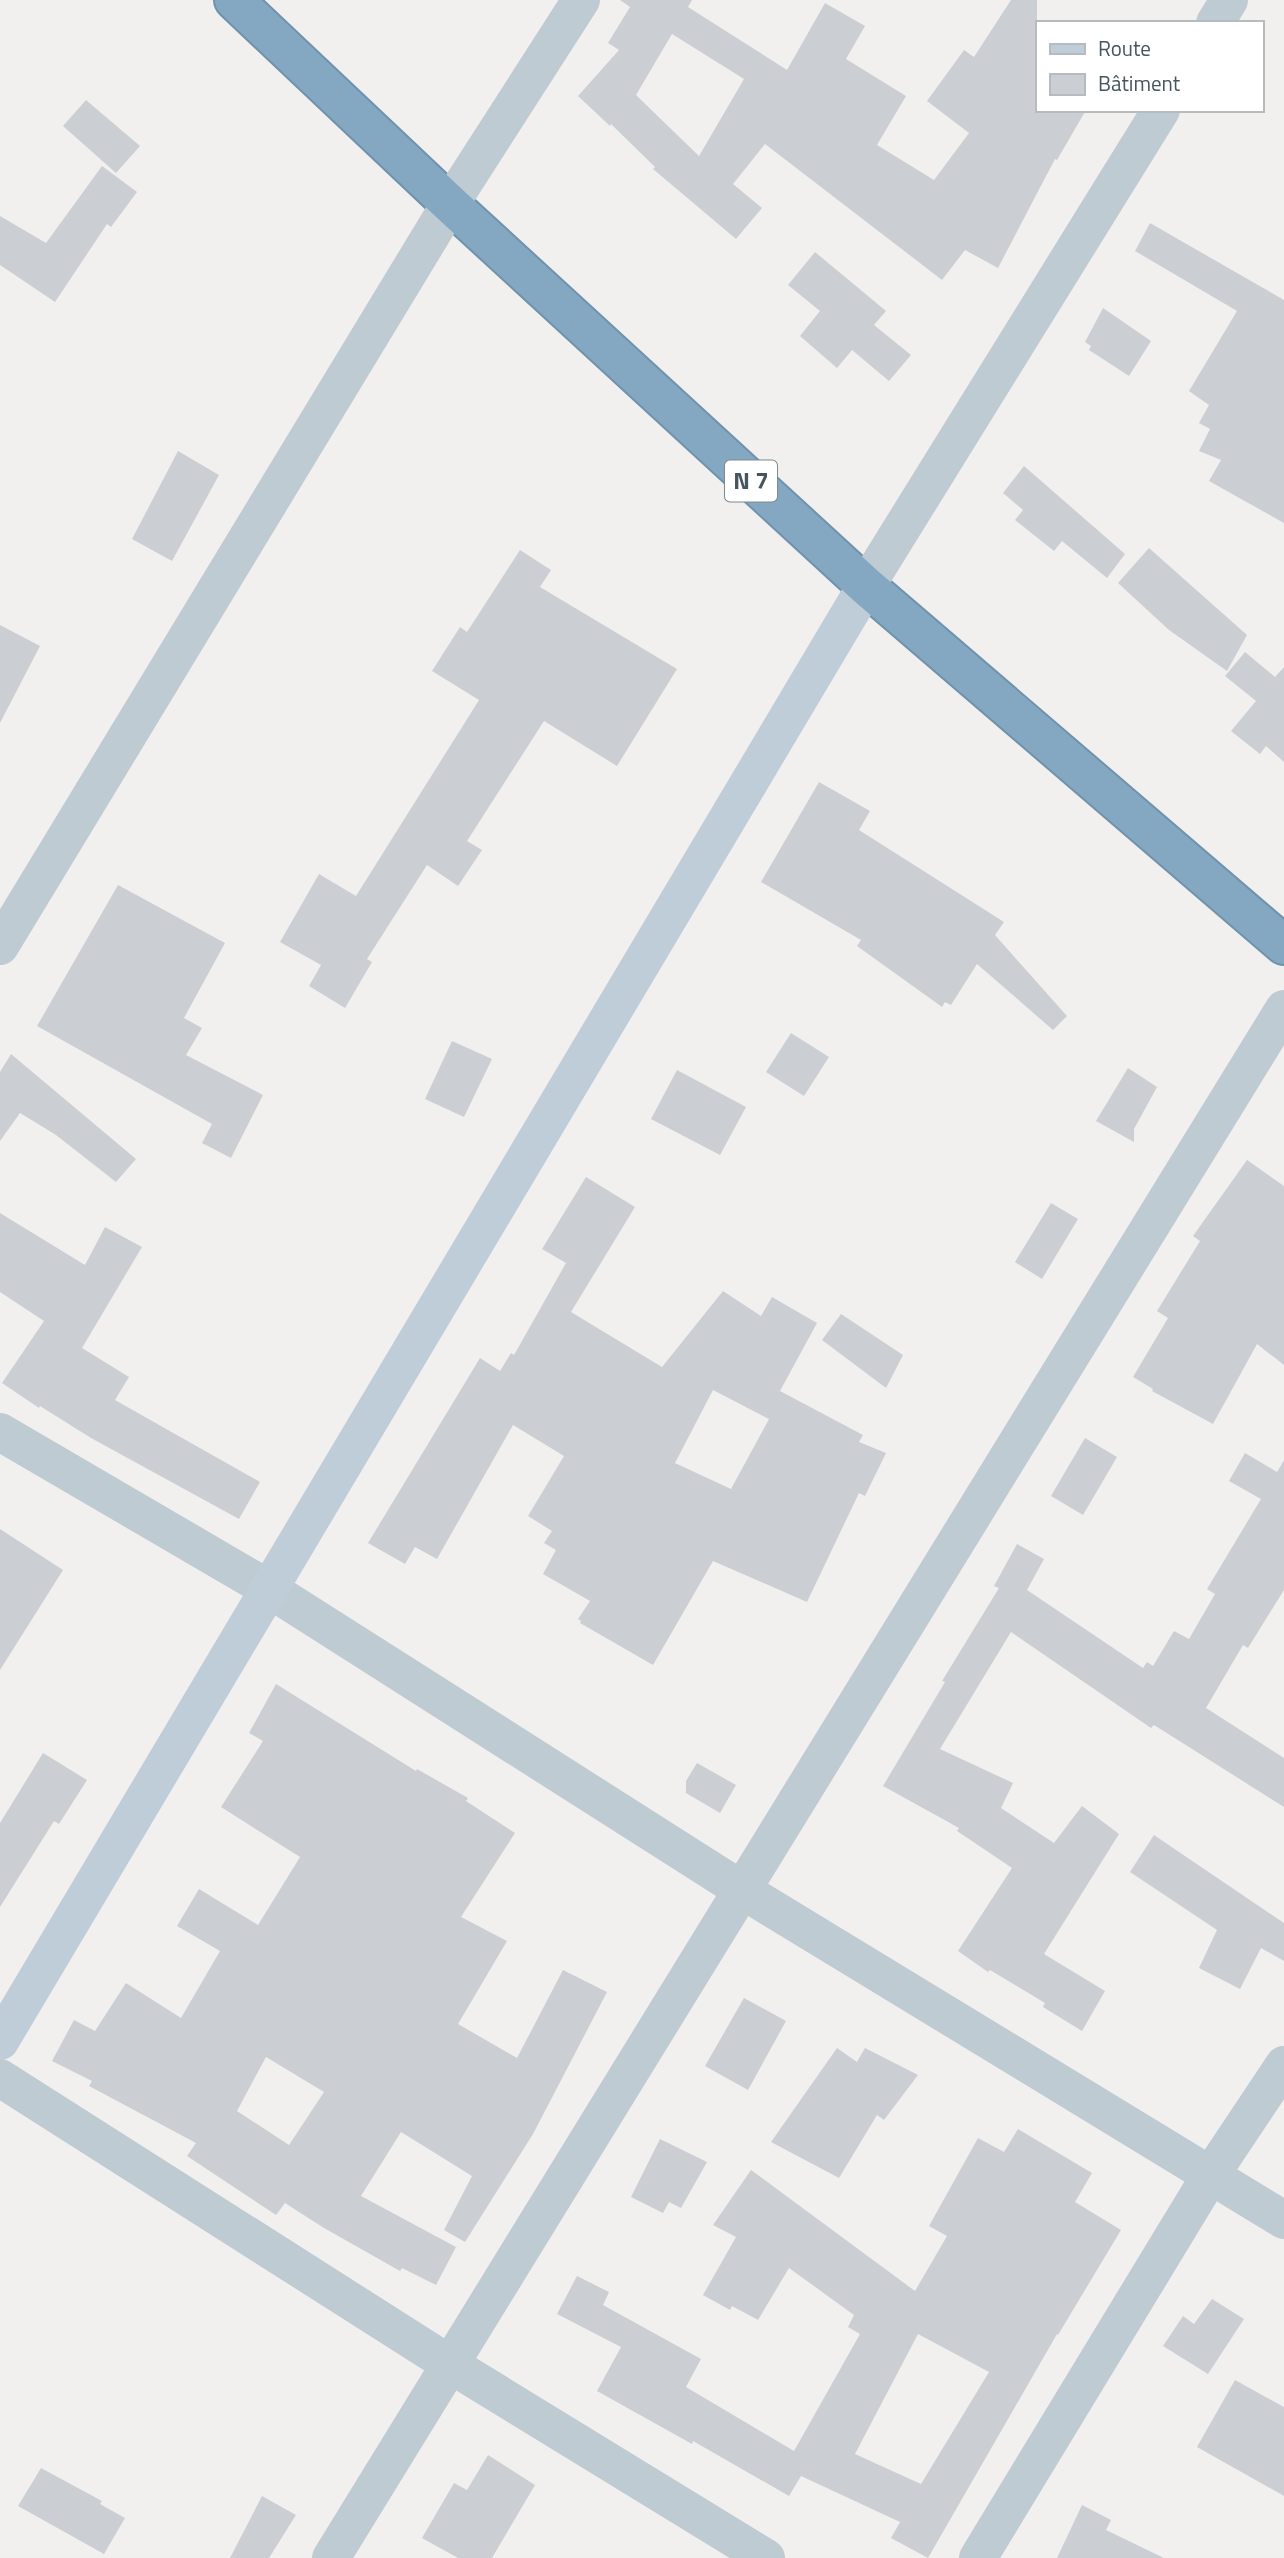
<svg xmlns="http://www.w3.org/2000/svg" width="1284" height="2558" font-family="'Titillium Web',sans-serif">
<style>
.building{fill:#cbcfd4;fill-rule:evenodd}
.lines{fill:none;stroke-linecap:round;stroke-linejoin:round}
.highway-casing{stroke:#6f93ac;stroke-width:42}
.street{stroke:#bfcbd2;stroke-width:38}
.secondary{stroke:#becdd7;stroke-width:38}
.highway{stroke:#84a8c1;stroke-width:38}
.labels{text-anchor:middle;stroke-width:6;stroke-linejoin:round;paint-order:stroke}
.shield{fill:#fff;stroke:#7e888e;stroke-width:2}
.shield-label{font-size:24px;font-weight:bold;fill:#46555e}
</style>
<rect width="100%" height="100%" fill="#f2efef"/>
<g class="building">
<path d="M 620,0 L 692,0 L 688,7 L 787,70 L 825,3 L 865,26 L 846,59 L 906,96 L 877,145 L 934,180 L 969,133 L 927,101 L 964,50 L 974,57 L 1011,0 L 1037,0 L 1037,110 L 1086,110 L 1057,160 L 1055,159 L 998,268 L 965,250 L 942,280 L 765,144 L 733,184 L 762,208 L 736,239 L 653,169 L 655,167 L 611,124 L 610,126 L 578,96 L 619,50 L 608,43 L 630,7 ZM 672,34 L 744,79 L 699,156 L 636,95 Z"/>
<path d="M 86,100 L 140,146 L 116,173 L 63,126 Z"/>
<path d="M 102,166 L 137,192 L 111,227 L 107,224 L 55,302 L 0,265 L 0,216 L 46,243 Z"/>
<path d="M 1150,223 L 1284,300 L 1284,523 L 1209,481 L 1221,460 L 1199,451 L 1210,429 L 1199,423 L 1209,405 L 1189,391 L 1237,311 L 1135,251 Z"/>
<path d="M 815,252 L 886,311 L 874,325 L 911,355 L 889,381 L 852,350 L 837,368 L 800,336 L 820,311 L 788,285 Z"/>
<path d="M 1103,308 L 1151,341 L 1129,376 L 1089,350 L 1091,346 L 1085,342 Z"/>
<path d="M 178,451 L 219,475 L 172,561 L 132,539 Z"/>
<path d="M 1024,466 L 1125,554 L 1107,578 L 1062,541 L 1054,551 L 1015,520 L 1023,510 L 1003,493 Z"/>
<path d="M 1149,548 L 1247,635 L 1227,671 L 1169,630 L 1118,583 Z"/>
<path d="M 520,550 L 551,570 L 540,587 L 677,669 L 617,766 L 544,721 L 467,841 L 482,850 L 458,886 L 427,865 L 367,959 L 372,962 L 345,1008 L 309,986 L 321,965 L 280,942 L 319,874 L 356,896 L 479,700 L 432,671 L 460,627 L 467,632 Z"/>
<path d="M 0,625 L 40,646 L 0,723 Z"/>
<path d="M 1245,652 L 1275,677 L 1284,667 L 1284,762 L 1266,746 L 1260,754 L 1231,731 L 1256,701 L 1225,676 Z"/>
<path d="M 819,782 L 870,811 L 859,830 L 1004,922 L 995,935 L 1067,1016 L 1053,1030 L 977,964 L 951,1005 L 945,1002 L 942,1007 L 857,946 L 861,940 L 761,882 Z"/>
<path d="M 118,885 L 225,943 L 184,1018 L 202,1028 L 186,1055 L 263,1095 L 231,1158 L 202,1143 L 212,1124 L 37,1026 Z"/>
<path d="M 791,1033 L 829,1057 L 804,1096 L 766,1072 Z"/>
<path d="M 452,1041 L 492,1059 L 464,1117 L 425,1099 Z"/>
<path d="M 11,1054 L 136,1159 L 116,1182 L 56,1135 L 20,1113 L 0,1141 L 0,1072 Z"/>
<path d="M 1128,1068 L 1157,1087 L 1134,1129 L 1134,1142 L 1096,1121 Z"/>
<path d="M 677,1070 L 746,1107 L 720,1155 L 651,1119 Z"/>
<path d="M 1247,1160 L 1284,1186 L 1284,1365 L 1257,1344 L 1213,1424 L 1152,1391 L 1153,1389 L 1133,1377 L 1168,1318 L 1157,1311 L 1200,1241 L 1193,1236 Z"/>
<path d="M 586,1177 L 635,1207 L 571,1312 L 662,1367 L 723,1291 L 761,1316 L 772,1297 L 817,1323 L 780,1391 L 863,1435 L 859,1442 L 886,1453 L 865,1496 L 859,1493 L 807,1602 L 713,1561 L 653,1665 L 580,1623 L 581,1621 L 578,1619 L 590,1601 L 543,1574 L 556,1550 L 544,1543 L 552,1531 L 528,1516 L 564,1456 L 513,1425 L 437,1559 L 415,1547 L 405,1564 L 368,1543 L 480,1358 L 500,1371 L 511,1353 L 514,1355 L 566,1263 L 542,1249 ZM 713,1390 L 769,1419 L 731,1489 L 675,1463 Z"/>
<path d="M 1051,1203 L 1078,1219 L 1042,1279 L 1015,1262 Z"/>
<path d="M 0,1213 L 85,1265 L 105,1227 L 142,1247 L 82,1348 L 129,1377 L 115,1400 L 260,1482 L 239,1519 L 91,1438 L 40,1406 L 39,1408 L 2,1383 L 44,1321 L 0,1292 Z"/>
<path d="M 841,1314 L 903,1355 L 886,1388 L 822,1340 Z"/>
<path d="M 1085,1438 L 1117,1457 L 1083,1515 L 1051,1496 Z"/>
<path d="M 1245,1453 L 1277,1472 L 1284,1460 L 1284,1590 L 1248,1648 L 1243,1645 L 1206,1708 L 1284,1758 L 1284,1807 L 1154,1725 L 1151,1728 L 1011,1632 L 940,1749 L 1013,1783 L 1001,1808 L 1054,1843 L 1082,1806 L 1119,1834 L 1044,1954 L 1105,1991 L 1082,2031 L 1043,2007 L 1045,2003 L 990,1970 L 988,1972 L 958,1951 L 1012,1868 L 957,1831 L 959,1828 L 883,1786 L 945,1682 L 942,1681 L 999,1588 L 994,1586 L 1017,1544 L 1044,1559 L 1027,1590 L 1143,1668 L 1147,1662 L 1153,1666 L 1174,1631 L 1189,1639 L 1215,1594 L 1207,1589 L 1261,1499 L 1229,1481 Z"/>
<path d="M 0,1529 L 63,1570 L 0,1670 Z"/>
<path d="M 276,1684 L 416,1771 L 417,1769 L 468,1798 L 466,1801 L 515,1833 L 461,1917 L 507,1941 L 458,2024 L 517,2058 L 563,1970 L 607,1992 L 533,2134 L 465,2242 L 444,2230 L 472,2176 L 401,2132 L 361,2196 L 456,2247 L 436,2285 L 402,2268 L 400,2271 L 324,2228 L 285,2203 L 276,2215 L 187,2156 L 196,2143 L 89,2086 L 92,2081 L 52,2061 L 74,2020 L 95,2031 L 126,1983 L 181,2018 L 220,1951 L 177,1926 L 199,1889 L 258,1925 L 300,1857 L 221,1807 L 263,1741 L 249,1733 ZM 266,2057 L 324,2092 L 289,2145 L 237,2111 Z"/>
<path d="M 43,1753 L 87,1780 L 59,1824 L 54,1821 L 0,1907 L 0,1823 Z"/>
<path d="M 697,1763 L 736,1785 L 720,1813 L 686,1793 L 686,1781 Z"/>
<path d="M 1154,1835 L 1284,1923 L 1284,1961 L 1261,1948 L 1240,1989 L 1199,1968 L 1217,1930 L 1130,1872 Z"/>
<path d="M 744,1998 L 786,2021 L 748,2090 L 705,2066 Z"/>
<path d="M 837,2048 L 857,2062 L 865,2048 L 918,2075 L 884,2120 L 877,2115 L 839,2178 L 771,2142 Z"/>
<path d="M 1018,2129 L 1092,2173 L 1075,2202 L 1121,2230 L 1058,2335 L 1057,2334 L 928,2558 L 891,2538 L 900,2522 L 801,2476 L 789,2496 L 693,2441 L 692,2444 L 597,2391 L 621,2347 L 557,2314 L 577,2276 L 609,2292 L 603,2305 L 701,2359 L 686,2387 L 794,2451 L 860,2334 L 848,2327 L 854,2315 L 789,2268 L 758,2320 L 732,2306 L 730,2310 L 703,2295 L 736,2237 L 713,2225 L 751,2170 L 915,2291 L 947,2236 L 929,2226 L 978,2138 L 1004,2152 ZM 918,2334 L 989,2372 L 921,2484 L 855,2454 Z"/>
<path d="M 660,2139 L 707,2162 L 681,2208 L 669,2202 L 663,2213 L 631,2197 Z"/>
<path d="M 1212,2299 L 1244,2319 L 1208,2374 L 1163,2346 L 1183,2316 L 1194,2324 Z"/>
<path d="M 1235,2380 L 1284,2407 L 1284,2496 L 1197,2447 Z"/>
<path d="M 488,2455 L 535,2485 L 492,2558 L 458,2558 L 422,2538 L 454,2483 L 467,2490 Z"/>
<path d="M 41,2468 L 102,2501 L 100,2504 L 125,2518 L 104,2554 L 18,2506 Z"/>
<path d="M 262,2496 L 296,2515 L 269,2558 L 230,2558 Z"/>
<path d="M 1082,2505 L 1111,2520 L 1106,2530 L 1164,2558 L 1057,2558 Z"/>
</g>
<g class="lines">
<g class="highway-casing">
<path id="highway" d="M 234,0 L 450,204 L 866,586 L 1284,945"/>
</g>
<g class="street">
<path d="M 1215,23 L 1229,0"/>
<path d="M 866,586 L 1161,110"/>
<path d="M 0,946 L 450,204 L 581,0"/>
<path d="M 0,1432 L 269,1589 L 742,1890 L 1284,2220"/>
<path d="M 0,2078 L 451,2365 L 766,2558"/>
<path d="M 331,2558 L 1284,1009"/>
<path d="M 978,2558 L 1210,2176 L 1284,2065"/>
</g>
<path class="secondary" d="M 0,2041 L 866,586"/>
<use href="#highway" class="highway"/>
</g>
<g class="labels">
<rect class="shield" x="725" y="460.5" width="52" height="41" rx="5"/>
<g class="shield-label">
<text x="751" y="489">N 7</text>
</g>
</g>
<rect x="1036" y="21" width="228" height="91" fill="#ffffff" stroke="#b5bbbf" stroke-width="2"/>
<rect x="1050" y="44" width="35" height="10" fill="#becdd7" stroke="#b5bbbf" stroke-width="2"/>
<text x="1098" y="56" font-size="21" fill="#46555e">Route</text>
<rect x="1050" y="74" width="35" height="21" fill="#cbcfd4" stroke="#b5bbbf" stroke-width="2"/>
<text x="1098" y="91" font-size="21" fill="#46555e">Bâtiment</text>
</svg>
